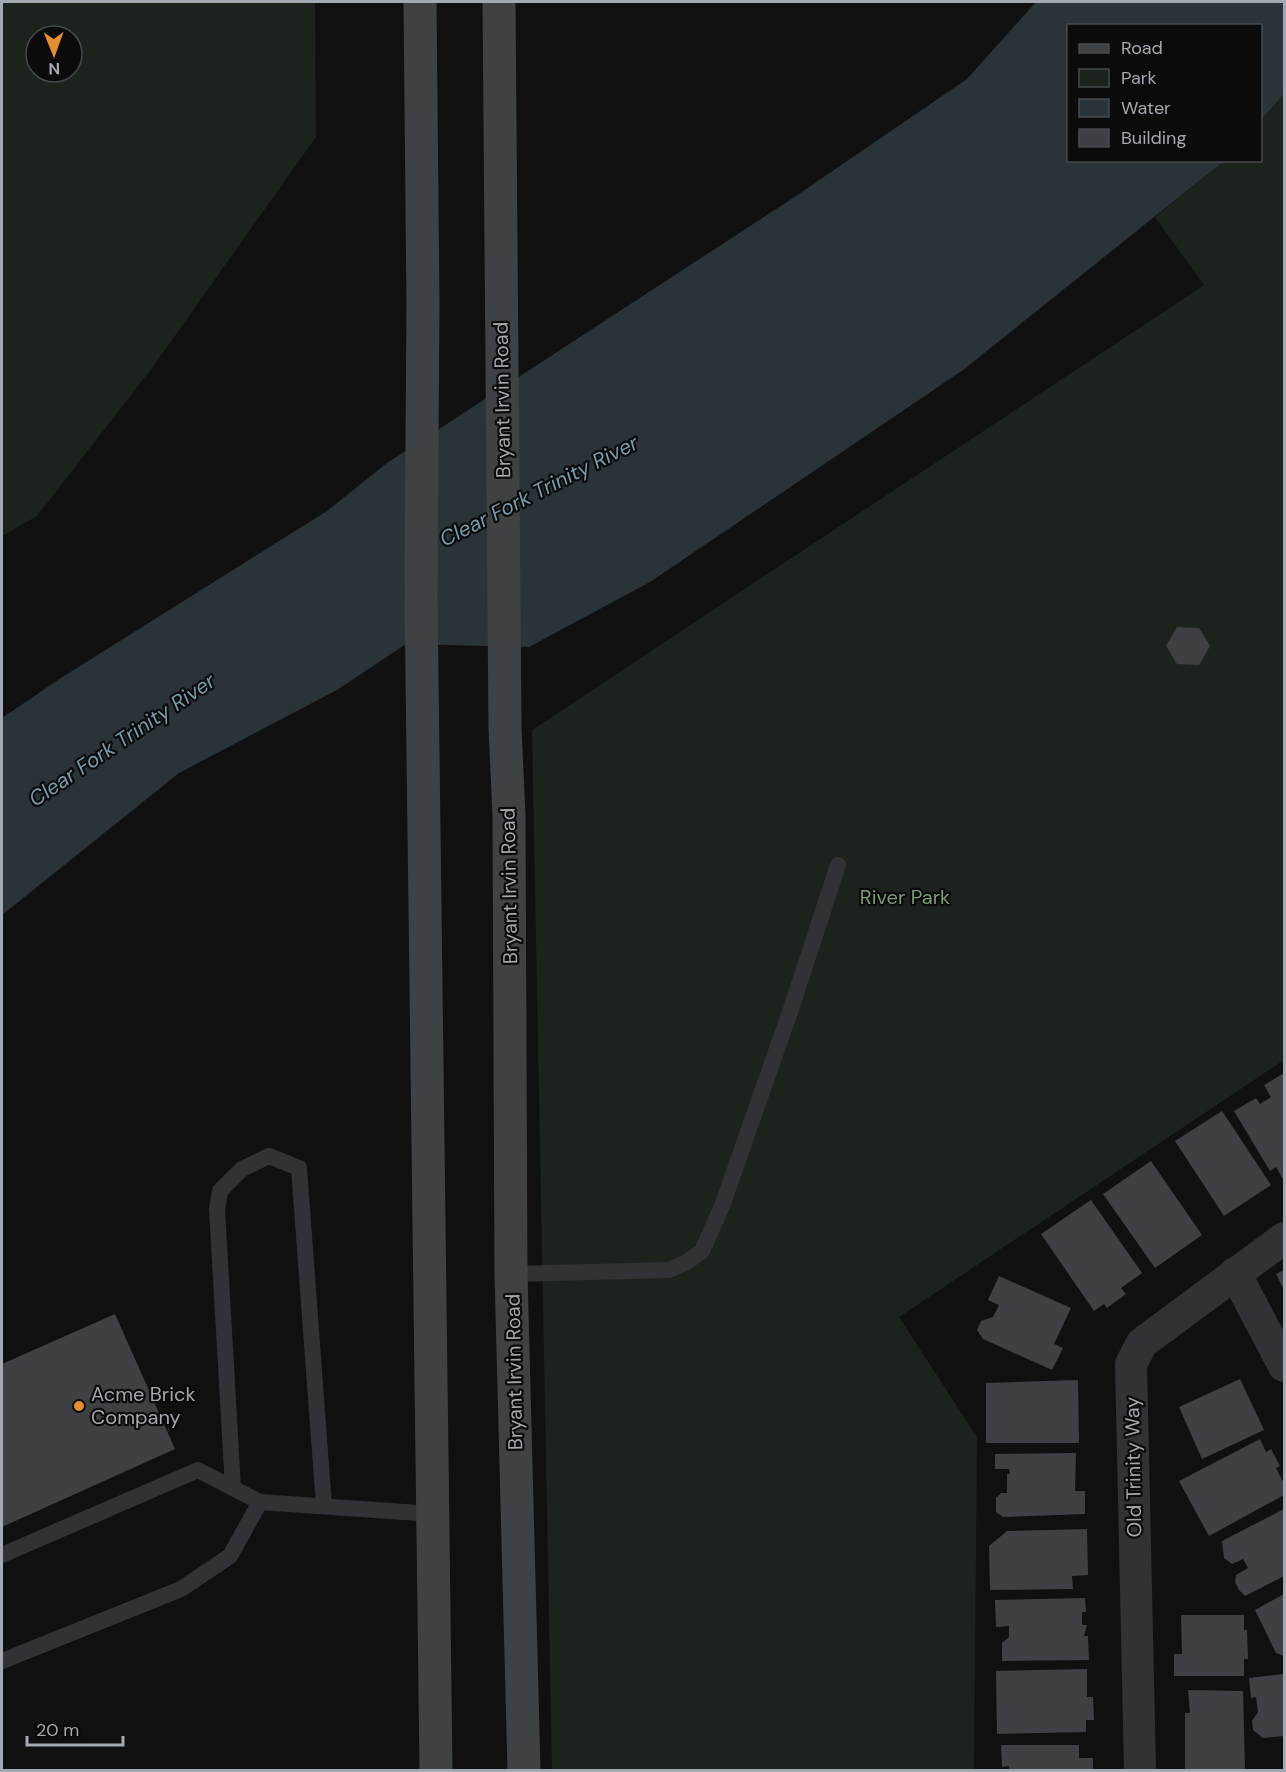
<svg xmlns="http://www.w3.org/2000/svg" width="1286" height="1772" font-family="'DM Sans',sans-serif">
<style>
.green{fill:#1c231c;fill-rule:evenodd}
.water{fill:#2a3438}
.building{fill:#3f4044}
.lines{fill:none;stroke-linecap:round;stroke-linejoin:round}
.lane{stroke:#313236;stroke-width:16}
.street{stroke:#313236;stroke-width:32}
.secondary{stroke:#3f4245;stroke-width:33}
.poi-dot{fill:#e68d33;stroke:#0b0b0c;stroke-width:2}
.labels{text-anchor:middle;stroke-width:4.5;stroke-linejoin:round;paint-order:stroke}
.street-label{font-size:20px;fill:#a2a9b1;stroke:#0b0b0c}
.park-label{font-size:20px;fill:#7d9b79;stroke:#0b0b0c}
.poi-label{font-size:20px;fill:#a2a9b1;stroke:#0b0b0c;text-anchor:start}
.water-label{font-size:21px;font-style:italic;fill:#7a9cab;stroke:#0b0b0c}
</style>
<rect width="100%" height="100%" fill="#101011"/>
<g class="green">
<path d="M 2,2 L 315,2 L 316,137 L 152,368 L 37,516 L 2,536 ZM 36,36 L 72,36 L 72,72 L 36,72 Z"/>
<path d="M 1284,94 L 1284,1060 L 899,1317 L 977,1437 L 974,1770 L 552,1770 L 532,730 L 1204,285 L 1155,217 L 1224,161 L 1260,160 L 1261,120 Z"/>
</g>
<path class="water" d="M 1036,2 L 1284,2 L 1284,94 L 1261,120 L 1260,26 L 1068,26 L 1068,160 L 1224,161 L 963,370 L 650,582 L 529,647 L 406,644 L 337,690 L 179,773 L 2,915 L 2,718 L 61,678 L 327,511 L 387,463 L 796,196 L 967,79 Z"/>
<g class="building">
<path d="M 1177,627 L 1199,628 L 1210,646 L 1199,665 L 1177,664 L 1166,646 Z"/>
<path d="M 1284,1073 L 1284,1181 L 1276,1167 L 1270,1171 L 1234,1111 L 1256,1098 L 1260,1104 L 1271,1097 L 1264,1085 Z"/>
<path d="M 1222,1111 L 1271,1185 L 1224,1216 L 1175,1141 Z"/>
<path d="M 1151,1161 L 1202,1235 L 1155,1268 L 1103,1194 Z"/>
<path d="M 1091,1200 L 1142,1273 L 1121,1288 L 1126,1294 L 1107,1308 L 1104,1304 L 1094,1311 L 1041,1234 Z"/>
<path d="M 1284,1270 L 1284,1290 L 1276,1274 Z"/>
<path d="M 999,1276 L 1071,1308 L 1054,1344 L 1063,1348 L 1052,1370 L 983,1339 L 977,1330 L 981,1321 L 993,1317 L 999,1305 L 988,1300 Z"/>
<path d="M 115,1314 L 175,1449 L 2,1527 L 2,1364 Z"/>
<path d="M 1240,1379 L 1264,1430 L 1202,1459 L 1179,1407 Z"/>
<path d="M 1078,1380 L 1079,1443 L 986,1443 L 986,1383 Z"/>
<path d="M 1260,1439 L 1266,1452 L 1271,1449 L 1280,1466 L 1276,1468 L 1284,1484 L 1284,1495 L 1209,1536 L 1179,1481 Z"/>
<path d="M 1076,1453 L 1075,1491 L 1085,1491 L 1085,1514 L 1003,1517 L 996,1512 L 996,1498 L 1001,1493 L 1007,1493 L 1007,1474 L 1010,1474 L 1009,1469 L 995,1469 L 995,1454 Z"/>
<path d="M 1284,1509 L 1284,1576 L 1245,1596 L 1239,1590 L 1235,1582 L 1236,1575 L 1248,1568 L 1243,1559 L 1232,1564 L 1224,1558 L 1222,1541 Z"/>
<path d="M 1087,1529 L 1088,1575 L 1072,1576 L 1073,1589 L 990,1590 L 989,1546 L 1007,1531 Z"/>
<path d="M 1284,1594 L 1284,1656 L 1276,1653 L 1255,1610 Z"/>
<path d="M 1085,1598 L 1086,1612 L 1082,1612 L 1082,1625 L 1087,1625 L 1084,1636 L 1088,1636 L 1089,1660 L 1002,1661 L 1002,1643 L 1009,1637 L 1009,1626 L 996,1627 L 995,1600 Z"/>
<path d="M 1181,1615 L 1244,1615 L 1244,1630 L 1247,1630 L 1248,1659 L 1244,1659 L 1244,1676 L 1174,1676 L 1174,1654 L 1182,1654 Z"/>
<path d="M 1087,1669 L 1087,1697 L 1093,1697 L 1094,1720 L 1086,1720 L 1086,1732 L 997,1734 L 996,1671 Z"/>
<path d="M 1284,1674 L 1284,1736 L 1263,1738 L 1253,1730 L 1252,1721 L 1258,1712 L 1256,1697 L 1251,1698 L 1249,1678 Z"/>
<path d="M 1188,1690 L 1243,1691 L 1245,1770 L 1185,1770 L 1185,1713 L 1190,1713 Z"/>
<path d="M 1001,1745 L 1079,1745 L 1079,1758 L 1093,1758 L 1093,1770 L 1009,1770 L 1009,1766 L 1002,1767 Z"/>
</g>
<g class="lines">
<g class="lane">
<path d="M 511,1274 L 669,1270 L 687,1262 L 702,1251 L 722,1206 L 791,1009 L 838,865"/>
<path d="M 233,1488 L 217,1209 L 220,1191 L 242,1169 L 269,1156 L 299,1168 L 324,1506"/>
<path d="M 2,1555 L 198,1470 L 260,1502 L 433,1514"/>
<path d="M 2,1661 L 181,1589 L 230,1556 L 260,1502"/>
</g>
<g class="street">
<path d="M 1235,1273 L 1284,1366"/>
<path d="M 1140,1770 L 1131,1364 L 1142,1343 L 1284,1238"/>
</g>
<g class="secondary">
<path d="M 420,2 L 423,303 L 421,596 L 436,1770"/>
<path d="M 499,2 L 505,728 L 509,816 L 511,1274 L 524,1770"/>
</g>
</g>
<circle class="poi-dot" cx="79" cy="1406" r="6"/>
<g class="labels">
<g class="street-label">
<text transform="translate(502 400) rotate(-91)" y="7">Bryant Irvin Road</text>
<text transform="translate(509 886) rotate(-91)" y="7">Bryant Irvin Road</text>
<text transform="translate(514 1372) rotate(-91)" y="7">Bryant Irvin Road</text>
<text transform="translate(1133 1467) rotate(-91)" y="7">Old Trinity Way</text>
</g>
<g class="park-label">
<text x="905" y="904">River Park</text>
</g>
<g class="poi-label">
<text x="91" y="1401">Acme Brick<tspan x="91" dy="23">Company</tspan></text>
</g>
<g class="water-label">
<text transform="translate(539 491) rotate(-27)" y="7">Clear Fork Trinity River</text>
<text transform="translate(122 740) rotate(-34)" y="7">Clear Fork Trinity River</text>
</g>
</g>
<rect width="1286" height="1772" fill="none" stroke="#a2a9b1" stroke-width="6"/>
<rect x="1067" y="24" width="195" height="138" fill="#0b0b0c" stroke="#474a4e" stroke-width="1.5"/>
<rect x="1079" y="44" width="30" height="9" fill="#3f4245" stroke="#474a4e" stroke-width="1.5"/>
<text x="1121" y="54" font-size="18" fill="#a2a9b1">Road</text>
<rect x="1079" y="69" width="30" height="18" fill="#1c231c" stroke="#474a4e" stroke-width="1.5"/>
<text x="1121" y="84" font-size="18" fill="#a2a9b1">Park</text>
<rect x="1079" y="99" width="30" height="18" fill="#2a3438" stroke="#474a4e" stroke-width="1.5"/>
<text x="1121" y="114" font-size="18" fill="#a2a9b1">Water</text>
<rect x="1079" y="129" width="30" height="18" fill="#3f4044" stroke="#474a4e" stroke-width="1.5"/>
<text x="1121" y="144" font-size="18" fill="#a2a9b1">Building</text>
<g transform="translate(54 54) rotate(179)"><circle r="28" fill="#0b0b0c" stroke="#474a4e" stroke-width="1.5"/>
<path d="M0-4.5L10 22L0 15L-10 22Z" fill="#e68d33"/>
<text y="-9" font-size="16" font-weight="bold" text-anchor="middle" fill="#a2a9b1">N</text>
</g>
<path d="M27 1736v9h96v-9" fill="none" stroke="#a2a9b1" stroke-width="3"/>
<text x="36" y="1736" font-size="18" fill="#a2a9b1" stroke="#0b0b0c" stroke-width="4.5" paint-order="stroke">20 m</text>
</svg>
